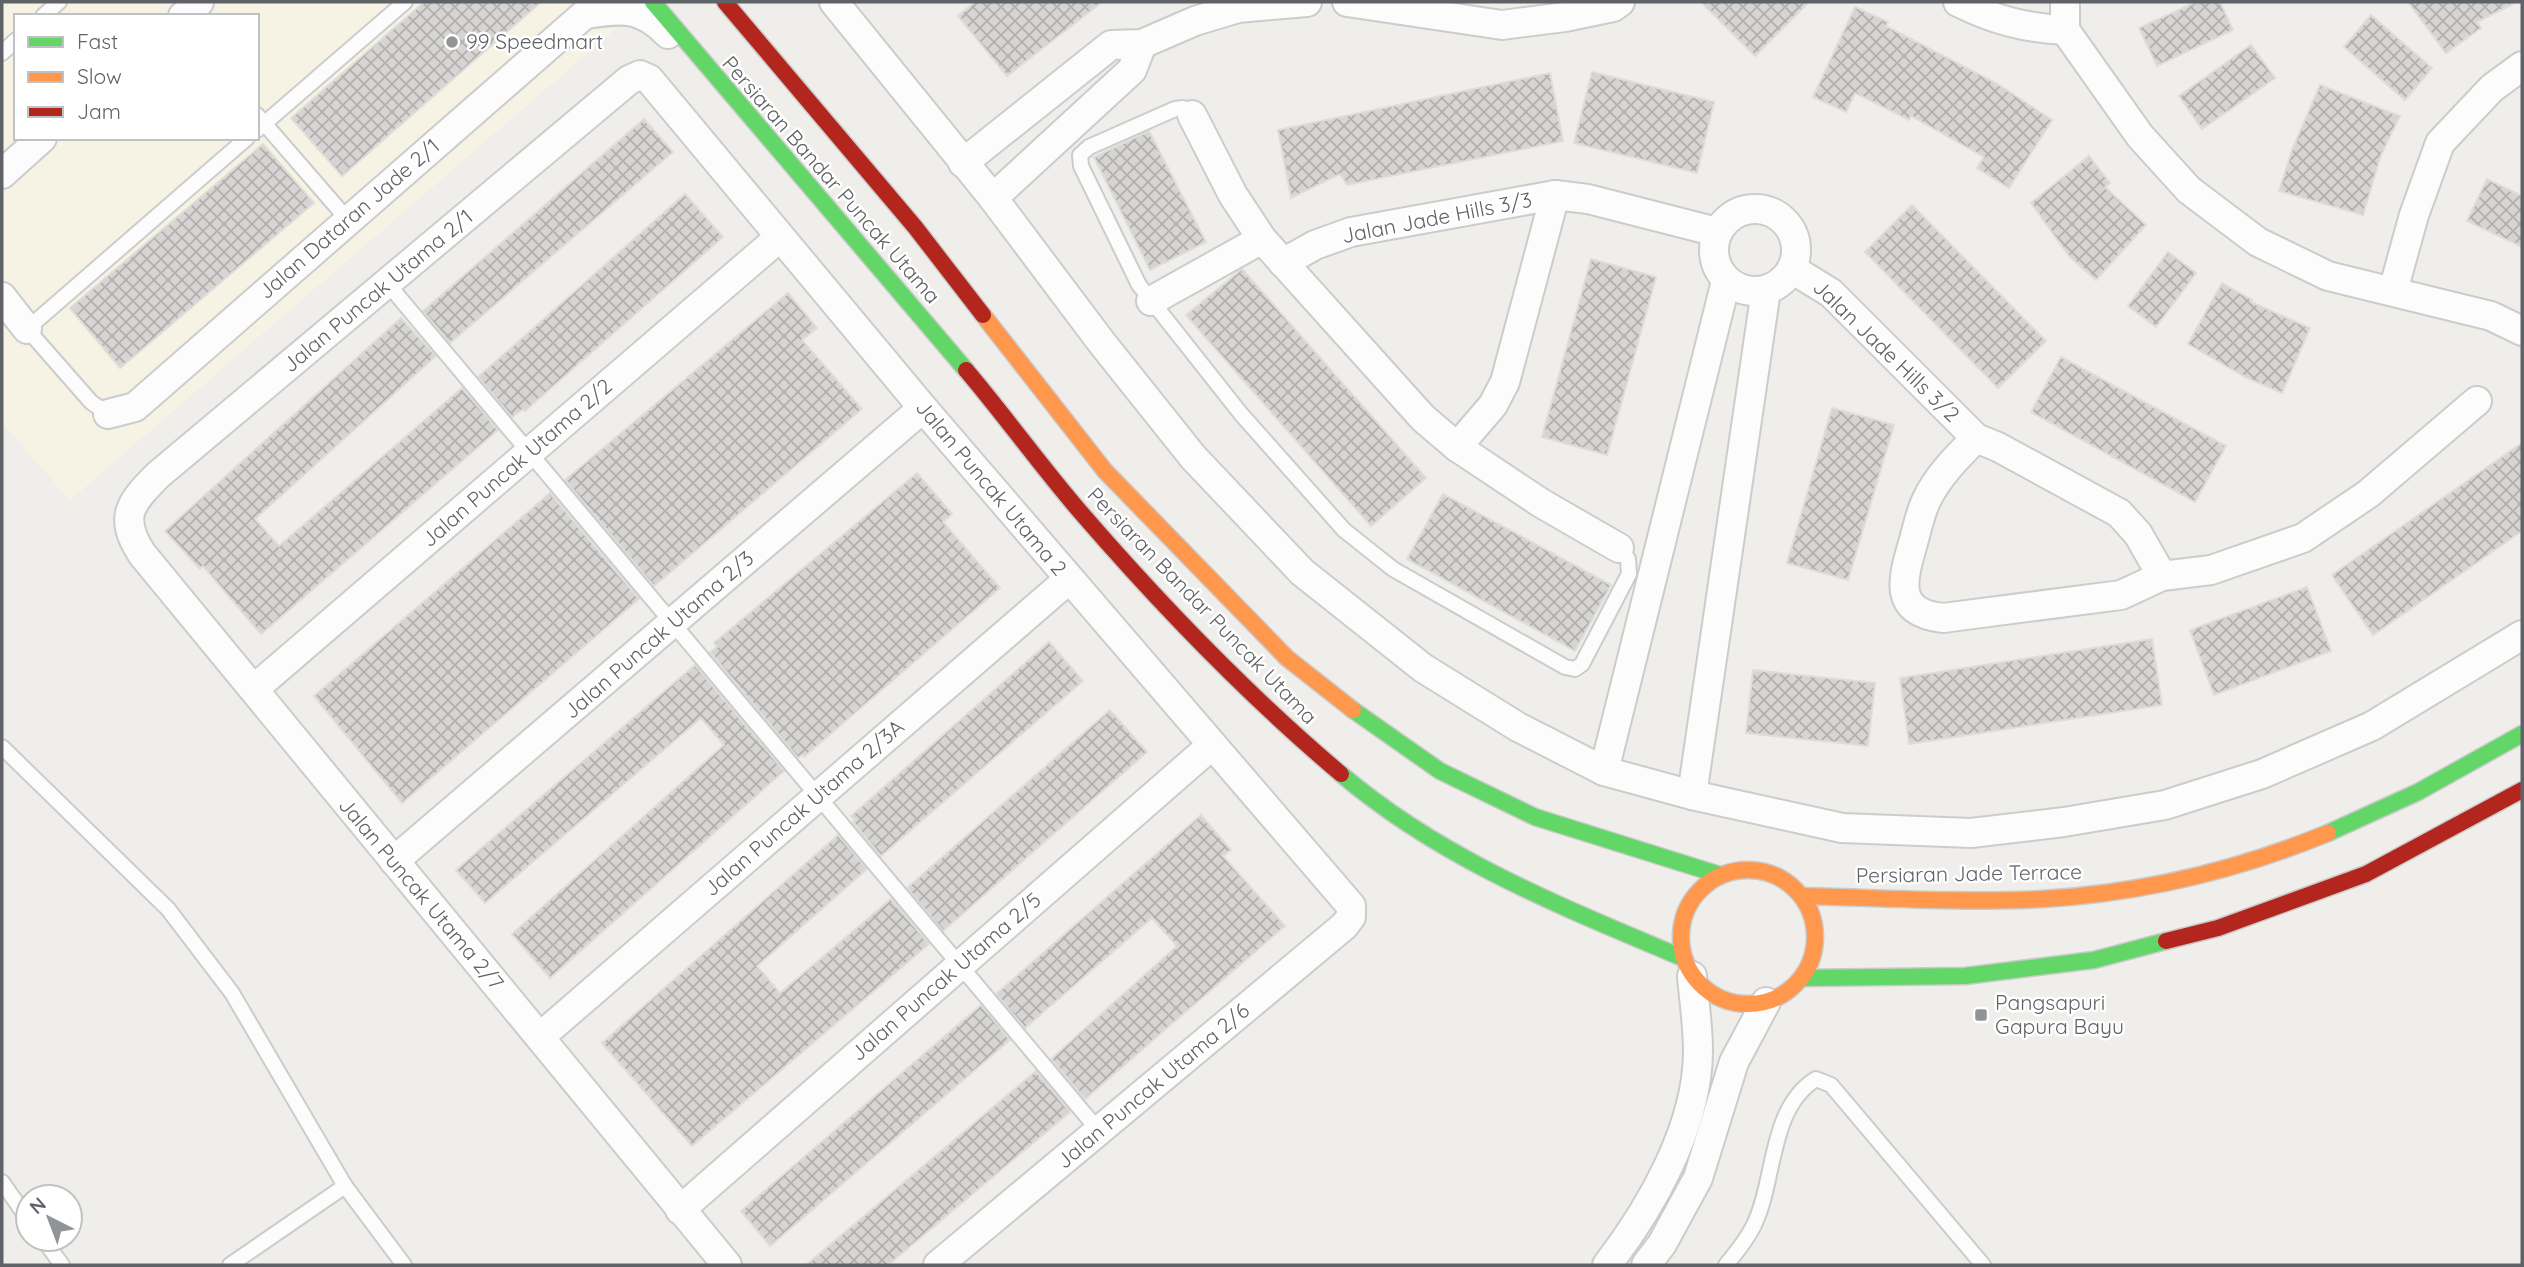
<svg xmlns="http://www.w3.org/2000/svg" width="2524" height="1267" font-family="Quicksand,sans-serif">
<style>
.commercial{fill:#f7f3e4;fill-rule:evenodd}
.building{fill:url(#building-cross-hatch);stroke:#deddd9;stroke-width:2}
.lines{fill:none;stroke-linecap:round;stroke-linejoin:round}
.lane-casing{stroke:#cbcccc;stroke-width:18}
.street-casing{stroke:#cbcccc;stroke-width:32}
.fast-casing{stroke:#cacacb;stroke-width:19}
.slow-casing{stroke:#cacacb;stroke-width:19}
.jam-casing{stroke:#cacacb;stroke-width:19}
.lane{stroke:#fdfcfc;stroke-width:14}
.street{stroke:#fdfcfc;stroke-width:28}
.fast{stroke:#63d668;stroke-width:16}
.slow{stroke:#ff974d;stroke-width:16}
.jam{stroke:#b3261e;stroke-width:16}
.poi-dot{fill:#919496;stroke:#fff;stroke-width:2.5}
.labels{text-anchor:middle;stroke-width:5;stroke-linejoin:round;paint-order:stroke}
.poi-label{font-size:21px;fill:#5f6368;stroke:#fff;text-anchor:start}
.street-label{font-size:21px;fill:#5f6368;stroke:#fff}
</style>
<defs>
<pattern id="building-cross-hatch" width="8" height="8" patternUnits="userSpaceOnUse" patternTransform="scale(1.75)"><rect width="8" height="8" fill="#d6d5d3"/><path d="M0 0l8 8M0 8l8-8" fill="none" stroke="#b1b0af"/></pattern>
</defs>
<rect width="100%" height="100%" fill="#efeeea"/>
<path class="commercial" d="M 2,2 L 600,2 L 620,25 L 70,500 L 2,423 ZM 16,16 L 257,16 L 257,138 L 16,138 Z"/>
<g class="building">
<path d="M 424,2 L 541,2 L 342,176 L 291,118 Z"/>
<path d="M 975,2 L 1102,2 L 1007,76 L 958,16 Z"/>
<path d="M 1701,2 L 1809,2 L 1755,56 Z"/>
<path d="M 2196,2 L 2220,2 L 2233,30 L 2157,66 L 2139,28 Z"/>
<path d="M 2408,2 L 2517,2 L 2477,22 L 2481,28 L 2446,53 Z"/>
<path d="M 1855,7 L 1888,22 L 1886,26 L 1996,83 L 2052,120 L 2009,188 L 1977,168 L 1984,157 L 1911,116 L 1909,120 L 1855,93 L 1846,112 L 1813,97 Z"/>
<path d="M 2371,15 L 2432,68 L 2405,100 L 2344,47 Z"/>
<path d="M 2251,45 L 2275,78 L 2202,129 L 2179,96 Z"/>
<path d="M 1592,72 L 1714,102 L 1697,173 L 1574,143 Z"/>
<path d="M 1550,73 L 1563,141 L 1347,185 L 1340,174 L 1291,198 L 1278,130 Z"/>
<path d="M 2320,85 L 2400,116 L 2381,155 L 2363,215 L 2279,191 L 2292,150 Z"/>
<path d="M 644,119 L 673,152 L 450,343 L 423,311 Z"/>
<path d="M 1149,131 L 1206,242 L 1150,270 L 1094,157 Z"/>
<path d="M 263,144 L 314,203 L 120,368 L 70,308 Z"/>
<path d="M 2089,156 L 2110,183 L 2105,187 L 2146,225 L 2096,280 L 2069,256 L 2031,203 Z"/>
<path d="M 2487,179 L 2522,196 L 2522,247 L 2467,221 Z"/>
<path d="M 685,194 L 723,237 L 525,411 L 523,409 L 512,417 L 478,377 Z"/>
<path d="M 1912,205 L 2046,341 L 1998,388 L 1865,252 Z"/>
<path d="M 2168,252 L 2196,273 L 2156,327 L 2128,306 Z"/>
<path d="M 1591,259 L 1656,277 L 1607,455 L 1542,437 Z"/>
<path d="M 1242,269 L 1426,478 L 1371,526 L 1186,315 Z"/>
<path d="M 2222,283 L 2252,300 L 2251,302 L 2310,328 L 2282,393 L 2247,378 L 2188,344 Z"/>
<path d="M 788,293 L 817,328 L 802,340 L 862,409 L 654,586 L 565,480 Z"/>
<path d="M 401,318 L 436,356 L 255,519 L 279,546 L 462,388 L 498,430 L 261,634 L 203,566 L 200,569 L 165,531 Z"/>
<path d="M 2061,357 L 2226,446 L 2195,502 L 2031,412 Z"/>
<path d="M 1832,408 L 1894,425 L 1848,580 L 1787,563 Z"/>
<path d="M 2522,443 L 2522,531 L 2373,635 L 2332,575 Z"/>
<path d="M 917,473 L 952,514 L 943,522 L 1000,588 L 804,757 L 802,755 L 798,758 L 710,652 L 717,647 L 714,643 Z"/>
<path d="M 550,493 L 639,599 L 402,803 L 314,696 Z"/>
<path d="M 1443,494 L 1611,585 L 1575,651 L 1407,559 Z"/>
<path d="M 2307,587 L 2331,651 L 2214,695 L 2190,630 Z"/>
<path d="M 2152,639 L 2162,705 L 1909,744 L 1900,678 Z"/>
<path d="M 1049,642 L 1083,681 L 881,856 L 853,822 L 855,820 L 851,816 Z"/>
<path d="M 695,665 L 784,771 L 550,978 L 512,934 L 724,745 L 701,718 L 485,903 L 456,870 Z"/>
<path d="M 1753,670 L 1875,683 L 1868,746 L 1746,733 Z"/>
<path d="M 1110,710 L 1147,752 L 943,931 L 907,888 Z"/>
<path d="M 1201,815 L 1231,850 L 1223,856 L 1285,926 L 1085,1099 L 1051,1059 L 1177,946 L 1152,918 L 1025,1028 L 996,994 Z"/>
<path d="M 838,835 L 867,869 L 757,966 L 780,993 L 891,899 L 929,944 L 692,1146 L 602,1043 Z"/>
<path d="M 981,1005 L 1010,1040 L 770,1246 L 741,1211 Z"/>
<path d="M 1036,1071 L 1070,1112 L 888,1265 L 806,1265 Z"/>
</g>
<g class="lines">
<g class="lane-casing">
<g id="lane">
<path d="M 43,16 L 59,2"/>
<path d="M 2,53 L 16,40"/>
<path d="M 257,115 L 348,220"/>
<path d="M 1192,115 L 1183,108 L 1175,109 L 1089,147 L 1080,155 L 1081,166 L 1139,285 L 1241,414 L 1344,530 L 1393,569 L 1565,667 L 1575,669 L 1582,664 L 1629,574 L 1628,559 L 1619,548"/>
<path d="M 257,130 L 405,2"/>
<path d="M 387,283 L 1099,1131"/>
<path d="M 108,414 L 91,402 L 27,329 L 247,138"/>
<path d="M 2,747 L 168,909 L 232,993 L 345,1186 L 404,1265"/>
<path d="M 2,1182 L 28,1219"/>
<path d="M 43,1239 L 62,1265"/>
<path d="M 230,1265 L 345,1186"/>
<path d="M 1726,1265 C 1736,1253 1747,1239 1754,1225 C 1776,1179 1769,1108 1816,1079 L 1831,1085 L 1983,1265"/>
</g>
</g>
<g class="street-casing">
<g id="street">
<path d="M 834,2 L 993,198 L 1102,343 L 1193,457 L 1302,572 L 1423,668 L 1518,727 L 1604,771 L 1692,795 L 1842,828 L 1971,833 L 2064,822 L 2165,805 L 2262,774 L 2372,726 L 2522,635"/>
<path d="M 1347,2 L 1502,25 L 1565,17 L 1613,7 L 1620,2"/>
<path d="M 1958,2 C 1994,20 2025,28 2065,30"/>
<path d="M 2065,2 L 2065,30 L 2140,136 L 2189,190 L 2258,242 L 2328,276 L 2491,316 L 2522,331"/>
<path d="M 585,14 C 622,9 640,5 668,34"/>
<path d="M 183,16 L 199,2"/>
<path d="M 1192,115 L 1233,195 L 1262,239 L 1423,418 L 1457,447 L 1541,503 L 1619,548"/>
<path d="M 963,163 L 1111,45 L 1142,44 L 1195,21 L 1238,8 L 1307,2"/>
<path d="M 2,174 L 42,138"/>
<path d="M 993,198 L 1132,70 L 1142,44"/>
<circle cx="1755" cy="250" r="41"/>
<path d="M 1283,263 L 1315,245 L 1351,232 L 1555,195 L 1588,199 L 1717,232"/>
<path d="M 1792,269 L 1831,293 L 1976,438 L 1998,447 L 2119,513 L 2138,534 L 2162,576"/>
<path d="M 2393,291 L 2414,215 L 2440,143 L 2492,88 L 2522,66"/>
<path d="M 2,297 L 27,329"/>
<path d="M 1151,301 L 1262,239"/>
<path d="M 108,414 L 135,407 L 585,14"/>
<path d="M 1976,438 C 1957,457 1937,477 1926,501 C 1920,514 1917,529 1913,543 C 1902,581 1893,612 1943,618 L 2121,595 L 2162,576 L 2211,570 L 2303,538 L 2368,494 L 2477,401"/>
<path d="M 1457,447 L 1493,405 L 1505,382 L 1555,195"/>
<path d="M 254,689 L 780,237"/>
<path d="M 1604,771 L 1726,281"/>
<path d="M 1692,795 L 1766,290"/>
<path d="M 394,861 L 923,408"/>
<path d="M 540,1037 L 1068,580"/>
<path d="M 680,1210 L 1212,745"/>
<path d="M 727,1265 L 142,554 C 118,517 130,503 158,475 L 629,80 L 640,75 L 649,79 L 923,408 L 1351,906 L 1351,917 L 1344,926 L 938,1265"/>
<path d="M 1607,1265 C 1651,1208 1698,1126 1698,1051 C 1698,1026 1694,1000 1692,976"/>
<path d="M 1646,1265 L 1662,1244 L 1698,1178 L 1734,1062 L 1766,1002"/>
</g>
</g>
<g class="fast-casing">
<g id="fast">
<path d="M 653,2 L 966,370"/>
<path d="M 1353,710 L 1440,771 L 1535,817 L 1720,875"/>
<path d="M 1341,774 C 1442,860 1563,907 1683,958"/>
<path d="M 2328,833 L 2418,792 L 2522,734"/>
<path d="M 1802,978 L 1965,976 L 2094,960 L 2166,941"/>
</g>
</g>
<g class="slow-casing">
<g id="slow">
<path d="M 983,315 L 1105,471 L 1287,658 L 1353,710"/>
<circle cx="1748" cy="937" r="67"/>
<path d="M 1803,896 C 1883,898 1963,903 2043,899 C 2141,893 2238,870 2328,833"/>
</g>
</g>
<g class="jam-casing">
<g id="jam">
<path d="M 725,2 L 915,227 L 983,315"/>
<path d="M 966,370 C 1006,417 1042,468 1083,515 C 1161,605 1250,697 1341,774"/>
<path d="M 2166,941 L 2218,928 L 2366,874 L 2522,790"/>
</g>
</g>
<use href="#lane" class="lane"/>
<use href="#street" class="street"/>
<use href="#fast" class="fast"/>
<use href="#slow" class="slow"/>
<use href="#jam" class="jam"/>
</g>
<g class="poi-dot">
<circle cx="452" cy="42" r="7"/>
<rect x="1974" y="1008" width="14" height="14" rx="3.5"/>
</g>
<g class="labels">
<g class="poi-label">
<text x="466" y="49">99 Speedmart</text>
<text x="1995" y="1010">Pangsapuri<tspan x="1995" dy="24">Gapura Bayu</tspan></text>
</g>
<g class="street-label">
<text transform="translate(831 180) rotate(49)" y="7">Persiaran Bandar Puncak Utama</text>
<text transform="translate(1437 218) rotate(-11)" y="7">Jalan Jade Hills 3/3</text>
<text transform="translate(349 219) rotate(-41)" y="7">Jalan Dataran Jade 2/1</text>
<text transform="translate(378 291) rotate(-40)" y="7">Jalan Puncak Utama 2/1</text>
<text transform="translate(1886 351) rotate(44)" y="7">Jalan Jade Hills 3/2</text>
<text transform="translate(517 463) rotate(-41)" y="7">Jalan Puncak Utama 2/2</text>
<text transform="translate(991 488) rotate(50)" y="7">Jalan Puncak Utama 2</text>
<text transform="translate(1202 606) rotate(46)" y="7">Persiaran Bandar Puncak Utama</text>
<text transform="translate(659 635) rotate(-41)" y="7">Jalan Puncak Utama 2/3</text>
<text transform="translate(804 808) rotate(-41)" y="7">Jalan Puncak Utama 2/3A</text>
<text transform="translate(1969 874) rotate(-1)" y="7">Persiaran Jade Terrace</text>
<text transform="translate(421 894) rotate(50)" y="7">Jalan Puncak Utama 2/7</text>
<text transform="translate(946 977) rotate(-41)" y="7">Jalan Puncak Utama 2/5</text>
<text transform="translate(1153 1086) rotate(-40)" y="7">Jalan Puncak Utama 2/6</text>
</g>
</g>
<rect width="2524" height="1267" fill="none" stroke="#5f6368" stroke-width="7"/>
<rect x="14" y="14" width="245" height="126" fill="#ffffff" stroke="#bfc1c3" stroke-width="2"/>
<rect x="28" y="37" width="35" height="10" fill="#63d668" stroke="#bfc1c3" stroke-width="2"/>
<text x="77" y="49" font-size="21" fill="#5f6368">Fast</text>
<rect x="28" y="72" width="35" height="10" fill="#ff974d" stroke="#bfc1c3" stroke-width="2"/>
<text x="77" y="84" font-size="21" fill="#5f6368">Slow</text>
<rect x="28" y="107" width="35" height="10" fill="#b3261e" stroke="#bfc1c3" stroke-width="2"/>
<text x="77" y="119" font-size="21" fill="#5f6368">Jam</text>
<g transform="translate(49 1218) rotate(318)"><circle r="33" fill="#ffffff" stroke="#bfc1c3" stroke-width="2"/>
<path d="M0-5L12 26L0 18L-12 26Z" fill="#919496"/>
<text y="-10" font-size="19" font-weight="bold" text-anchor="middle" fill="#5f6368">N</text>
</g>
</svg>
